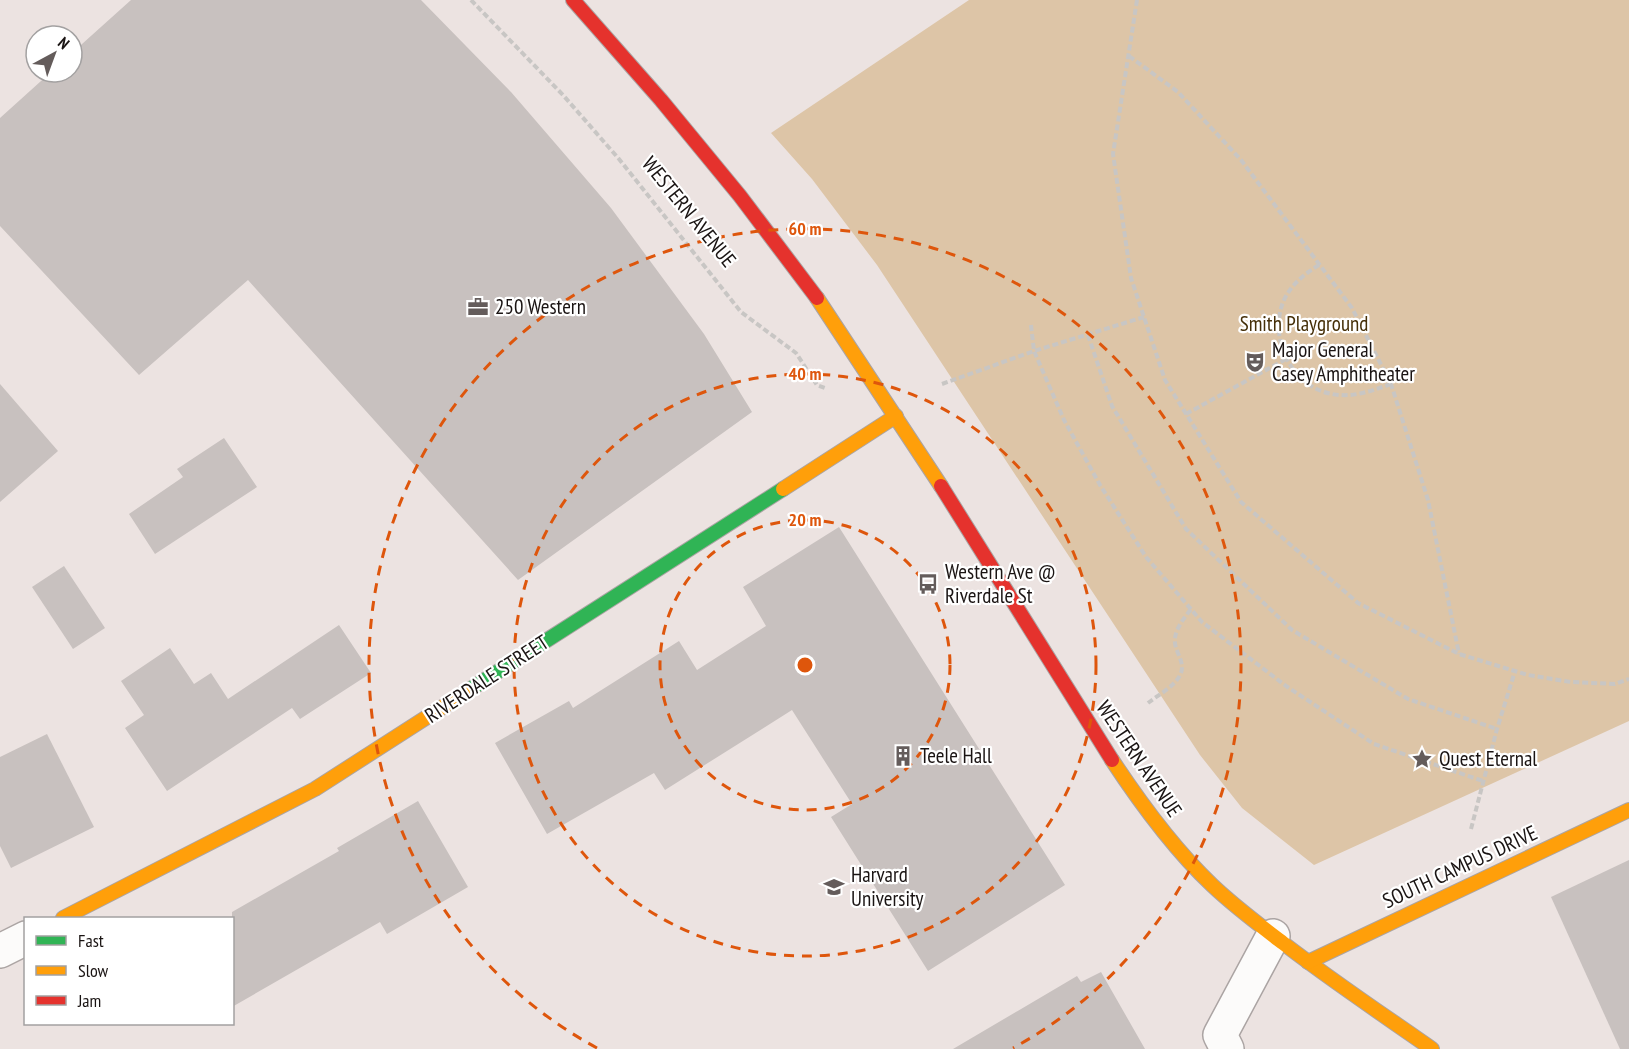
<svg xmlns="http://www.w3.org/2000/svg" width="1629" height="1049" font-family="'PT Sans Narrow',sans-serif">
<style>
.green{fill:#ddc5a7}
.building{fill:#c8c1bf}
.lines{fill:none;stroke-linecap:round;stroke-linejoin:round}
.street-casing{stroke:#aba4a3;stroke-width:36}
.fast-casing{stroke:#aba4a3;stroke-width:16}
.slow-casing{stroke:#aba4a3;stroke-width:16}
.jam-casing{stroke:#aba4a3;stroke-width:16}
.path{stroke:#c8c6c4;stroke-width:4;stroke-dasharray:6 3;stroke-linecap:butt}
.street{stroke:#fcfbfa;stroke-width:33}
.fast{stroke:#30b455;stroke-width:14}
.slow{stroke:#ff9f0a;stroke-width:14}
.jam{stroke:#e5322d;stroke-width:14}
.ring{fill:none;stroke:#de560c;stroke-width:3;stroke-dasharray:10 8}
.labels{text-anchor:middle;stroke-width:4.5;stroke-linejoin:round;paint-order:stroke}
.street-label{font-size:21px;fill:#1a1413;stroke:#fff}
.poi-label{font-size:21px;fill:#1a1413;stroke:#fff;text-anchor:start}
.park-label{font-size:21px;fill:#452f08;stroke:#fff}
.centre{fill:#de560c;stroke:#fff;stroke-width:3}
.ring-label{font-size:18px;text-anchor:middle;font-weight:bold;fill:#de560c;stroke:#fff;stroke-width:4.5;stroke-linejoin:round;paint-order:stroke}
</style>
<rect width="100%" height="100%" fill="#ece3e1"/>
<path class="green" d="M 969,0 L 1629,0 L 1629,721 L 1314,865 L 1242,808 L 1200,755 L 877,265 L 812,179 L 771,133 Z"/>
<g class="building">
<path d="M 131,0 L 421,0 L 511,92 L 611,208 L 704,334 L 752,412 L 518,580 L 248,280 L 139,375 L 0,226 L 0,118 L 51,72 L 72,72 L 72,53 Z"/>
<path d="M 0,384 L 58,451 L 0,502 Z"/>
<path d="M 224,438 L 257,487 L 155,554 L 129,514 L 183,477 L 177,469 Z"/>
<path d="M 839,527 L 1065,885 L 928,971 L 831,817 L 852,804 L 792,710 L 665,790 L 654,773 L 547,834 L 495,743 L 569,701 L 573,708 L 679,641 L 697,670 L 766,626 L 743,587 Z"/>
<path d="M 64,566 L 105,628 L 73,649 L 32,587 Z"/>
<path d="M 339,625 L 371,673 L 300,719 L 292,708 L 167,791 L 125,728 L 144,715 L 121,681 L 170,648 L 194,684 L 211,673 L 228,699 Z"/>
<path d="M 47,734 L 94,827 L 11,868 L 0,846 L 0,757 Z"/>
<path d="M 418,801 L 468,887 L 387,934 L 380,922 L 232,1007 L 232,912 L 339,851 L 337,848 Z"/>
<path d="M 1629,860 L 1629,1049 L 1620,1049 L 1551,897 Z"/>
<path d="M 1101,972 L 1145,1049 L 953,1049 L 1077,976 L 1081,982 Z"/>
</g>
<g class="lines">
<g class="street-casing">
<g id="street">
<path d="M 0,951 L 26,938"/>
<path d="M 1227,1049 L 1220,1035 L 1273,936"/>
</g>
</g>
<g class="fast-casing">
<path id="fast" d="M 466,692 L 783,489"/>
</g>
<g class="slow-casing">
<g id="slow">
<path d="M 817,298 L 941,486"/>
<path d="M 783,489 L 896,416"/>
<path d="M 1112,760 C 1141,804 1173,848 1212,885 C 1234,906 1258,924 1283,943 C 1331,980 1382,1014 1432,1049"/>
<path d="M 63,918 L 315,789 L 466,692"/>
<path d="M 1308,962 L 1629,810"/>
</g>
</g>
<g class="jam-casing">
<g id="jam">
<path d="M 573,0 L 661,100 L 740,196 L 817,298"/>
<path d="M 941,486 L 1112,760"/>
</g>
</g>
<g class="path">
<path d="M 471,0 L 563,95 L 619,159 L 741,312 L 796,353 L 817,385 L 825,388"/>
<path d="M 1137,0 L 1113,154 L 1131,278 L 1165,380 L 1241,502 L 1358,603 L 1459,654 L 1528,675 L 1571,682 L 1615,684 L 1629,679"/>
<path d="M 1129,56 L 1178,92 L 1241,160 L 1352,308 L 1391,384 L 1428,500 L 1459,654"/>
<path d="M 1319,265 C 1304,274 1288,287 1282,305 C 1270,341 1292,387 1332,394 C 1353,398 1371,391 1391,384"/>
<path d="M 1031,325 L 1034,351 L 1064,420 L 1100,485 L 1146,557 L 1202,622 L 1286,686 L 1374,744 L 1483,781"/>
<path d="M 1088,335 L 1112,406 L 1186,529 L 1292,630 L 1408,699 L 1497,729"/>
<path d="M 942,384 L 1034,351 L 1144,317"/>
<path d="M 1186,414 L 1286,359"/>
<path d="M 1148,703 C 1158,695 1175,686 1180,675 C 1187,662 1173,651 1175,638 C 1176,628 1185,617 1191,609"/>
<path d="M 1471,829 L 1497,729 L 1515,671"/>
</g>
<use href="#street" class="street"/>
<use href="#fast" class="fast"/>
<use href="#slow" class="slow"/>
<use href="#jam" class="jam"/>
</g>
<g class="ring">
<circle cx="805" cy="665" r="145"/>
<circle cx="805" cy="665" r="291"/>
<path d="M597 1048A436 436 0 1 1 1013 1048"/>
</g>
<defs>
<g id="office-bare" transform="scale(1.62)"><path d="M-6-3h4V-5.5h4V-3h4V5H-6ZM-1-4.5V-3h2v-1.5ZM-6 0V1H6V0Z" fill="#645c5b" stroke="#fff" stroke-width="2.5" paint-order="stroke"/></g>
<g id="theatre-bare" transform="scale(1.62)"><path d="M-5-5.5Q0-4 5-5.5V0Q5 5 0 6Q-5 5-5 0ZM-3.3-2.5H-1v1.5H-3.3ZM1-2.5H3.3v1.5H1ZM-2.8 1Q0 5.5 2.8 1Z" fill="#645c5b" stroke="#fff" stroke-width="2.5" paint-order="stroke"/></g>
<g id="bus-bare" transform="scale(1.62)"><path d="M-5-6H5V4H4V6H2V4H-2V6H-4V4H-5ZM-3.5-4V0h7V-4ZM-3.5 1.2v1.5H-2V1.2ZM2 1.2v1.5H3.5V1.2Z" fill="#645c5b" stroke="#fff" stroke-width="2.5" paint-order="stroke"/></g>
<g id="building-bare" transform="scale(1.62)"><path d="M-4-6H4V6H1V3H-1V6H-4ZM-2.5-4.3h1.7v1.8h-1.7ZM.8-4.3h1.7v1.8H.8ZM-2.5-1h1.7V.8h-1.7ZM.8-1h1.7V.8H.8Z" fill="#645c5b" stroke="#fff" stroke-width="2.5" paint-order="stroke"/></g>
<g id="sight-bare" transform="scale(1.62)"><path d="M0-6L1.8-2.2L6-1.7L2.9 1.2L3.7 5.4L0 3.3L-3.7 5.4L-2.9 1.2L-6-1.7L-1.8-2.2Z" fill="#645c5b" stroke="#fff" stroke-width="2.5" paint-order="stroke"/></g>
<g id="university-bare" transform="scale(1.62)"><path d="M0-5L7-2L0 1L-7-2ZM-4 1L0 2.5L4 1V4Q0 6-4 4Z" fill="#645c5b" stroke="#fff" stroke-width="2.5" paint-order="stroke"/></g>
</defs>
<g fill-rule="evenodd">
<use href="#office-bare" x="478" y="307"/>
<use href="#theatre-bare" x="1255" y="362"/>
<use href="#bus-bare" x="928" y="584"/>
<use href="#building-bare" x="903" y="756"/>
<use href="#sight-bare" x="1422" y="759"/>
<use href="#university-bare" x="834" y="887"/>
</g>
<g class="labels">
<g class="street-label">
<text transform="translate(689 212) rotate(51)" y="7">WESTERN AVENUE</text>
<text transform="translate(487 679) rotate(-33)" y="7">RIVERDALE STREET</text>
<text transform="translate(1139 759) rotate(56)" y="7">WESTERN AVENUE</text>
<text transform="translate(1460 867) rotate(-25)" y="7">SOUTH CAMPUS DRIVE</text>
</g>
<g class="poi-label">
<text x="495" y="314">250 Western</text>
<text x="1272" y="357">Major General<tspan x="1272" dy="24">Casey Amphitheater</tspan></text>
<text x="945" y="579">Western Ave @<tspan x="945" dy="24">Riverdale St</tspan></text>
<text x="920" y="763">Teele Hall</text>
<text x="1439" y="766">Quest Eternal</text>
<text x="851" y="882">Harvard<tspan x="851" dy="24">University</tspan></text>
</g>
<g class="park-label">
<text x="1304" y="331">Smith Playground</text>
</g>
</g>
<circle cx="805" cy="665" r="9" class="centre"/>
<g class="ring-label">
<text x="805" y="235">60 m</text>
<text x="805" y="380">40 m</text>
<text x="805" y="526">20 m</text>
</g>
<rect x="24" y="917" width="210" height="108" fill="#ffffff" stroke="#a3a1a1" stroke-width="1.5"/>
<rect x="36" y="936" width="30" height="9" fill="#30b455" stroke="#a3a1a1" stroke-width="1.5"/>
<text x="78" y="947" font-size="18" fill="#1a1413">Fast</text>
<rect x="36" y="966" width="30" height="9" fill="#ff9f0a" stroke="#a3a1a1" stroke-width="1.5"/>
<text x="78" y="977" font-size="18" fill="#1a1413">Slow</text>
<rect x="36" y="996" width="30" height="9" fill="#e5322d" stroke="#a3a1a1" stroke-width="1.5"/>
<text x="78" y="1007" font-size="18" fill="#1a1413">Jam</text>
<g transform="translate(54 54) rotate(41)"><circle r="28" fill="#ffffff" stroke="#a3a1a1" stroke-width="1.5"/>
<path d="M0-4.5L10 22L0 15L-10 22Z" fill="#645c5b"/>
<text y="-9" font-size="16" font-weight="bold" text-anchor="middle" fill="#1a1413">N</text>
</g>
</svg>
